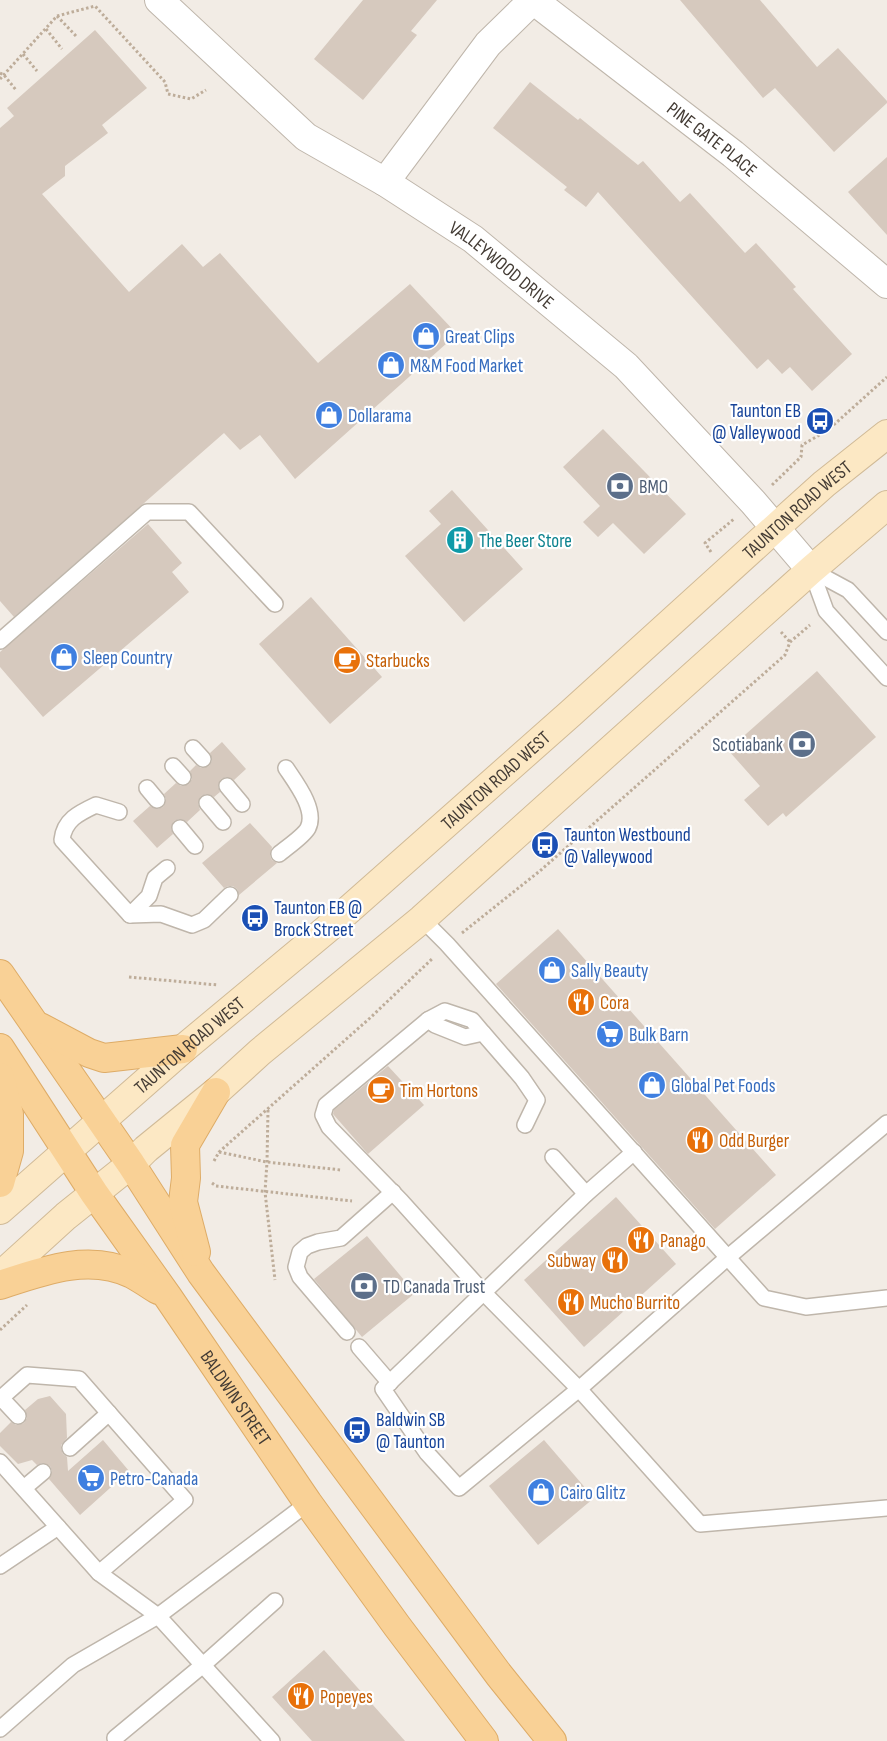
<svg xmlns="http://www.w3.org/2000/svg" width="887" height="1741" font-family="'Sofia Sans Condensed',sans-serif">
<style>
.building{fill:#d6c9be}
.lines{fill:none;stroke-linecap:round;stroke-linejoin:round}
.lane-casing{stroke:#bfb6ab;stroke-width:18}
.street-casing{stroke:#bfb6ab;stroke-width:30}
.secondary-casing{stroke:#d0ba97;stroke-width:30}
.primary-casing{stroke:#deac67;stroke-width:30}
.path{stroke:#bead9a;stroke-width:3;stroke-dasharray:2.5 2.5;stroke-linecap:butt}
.lane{stroke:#fff;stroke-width:15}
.street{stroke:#fff;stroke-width:28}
.secondary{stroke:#fce8c4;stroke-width:28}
.primary{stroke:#f9d196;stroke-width:28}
.labels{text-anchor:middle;stroke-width:4.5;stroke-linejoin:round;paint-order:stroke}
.street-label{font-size:19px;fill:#443c35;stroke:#fff}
.shop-label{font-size:19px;fill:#366cbe;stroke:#fff;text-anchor:start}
.transit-label{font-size:19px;fill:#164399;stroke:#fff;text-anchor:start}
.service-label{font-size:19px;fill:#4e5e75;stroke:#fff;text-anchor:start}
.culture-label{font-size:19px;fill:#0d838f;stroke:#fff;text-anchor:start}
.food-label{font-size:19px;fill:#c56008;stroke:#fff;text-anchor:start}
</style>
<rect width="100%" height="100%" fill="#f2ece5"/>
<g class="building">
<path d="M 363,0 L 437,0 L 411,31 L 417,35 L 363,100 L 314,59 Z"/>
<path d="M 680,0 L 760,0 L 817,67 L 838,48 L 887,101 L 887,103 L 834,152 L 775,88 L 763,98 Z"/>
<path d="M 95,30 L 147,88 L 102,125 L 108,133 L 65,166 L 65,176 L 42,194 L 129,292 L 182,244 L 203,267 L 220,253 L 318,363 L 410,284 L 457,334 L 295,479 L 260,435 L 240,450 L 224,433 L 14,617 L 0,601 L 0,128 L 14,116 L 7,108 Z"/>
<path d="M 530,82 L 578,120 L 580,118 L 638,165 L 643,161 L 680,202 L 690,193 L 745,253 L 756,243 L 796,287 L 793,289 L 852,354 L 812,391 L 790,367 L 782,374 L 768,359 L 757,369 L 598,192 L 586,207 L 564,190 L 567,187 L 493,128 Z"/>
<path d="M 887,157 L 887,235 L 848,192 Z"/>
<path d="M 603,429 L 686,514 L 644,554 L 613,523 L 598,537 L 583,522 L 600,506 L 563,467 Z"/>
<path d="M 452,490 L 523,569 L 464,622 L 405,556 L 441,524 L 429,511 Z"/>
<path d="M 148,524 L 182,563 L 172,572 L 189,592 L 43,717 L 0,667 L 0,652 Z"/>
<path d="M 311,597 L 382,677 L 330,724 L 259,644 Z"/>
<path d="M 817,671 L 876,737 L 786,817 L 783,813 L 768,826 L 744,800 L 760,786 L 728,750 Z"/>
<path d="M 222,742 L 246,769 L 234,780 L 226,777 L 221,779 L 218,787 L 220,792 L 214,797 L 206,794 L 201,796 L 198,804 L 200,810 L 187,822 L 179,819 L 174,821 L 171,829 L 173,834 L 157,848 L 133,821 L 150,806 L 158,809 L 163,807 L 166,799 L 164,794 L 176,783 L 181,786 L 189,784 L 192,779 L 190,771 L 196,765 L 201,768 L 209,766 L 212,761 L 210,753 Z"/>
<path d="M 250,823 L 272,847 L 270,856 L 272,860 L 277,863 L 239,895 L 237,889 L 233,886 L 228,886 L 224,888 L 202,863 Z"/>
<path d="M 558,929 L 776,1175 L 715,1229 L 496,984 Z"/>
<path d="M 388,1066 L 424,1105 L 368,1154 L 333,1114 L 334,1110 Z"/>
<path d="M 616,1197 L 676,1264 L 584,1347 L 524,1280 Z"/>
<path d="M 367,1236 L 415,1293 L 362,1337 L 314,1279 Z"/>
<path d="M 50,1396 L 66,1414 L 67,1438 L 61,1445 L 61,1449 L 63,1454 L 67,1457 L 68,1471 L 103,1440 L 129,1471 L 80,1515 L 49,1479 L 52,1471 L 50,1466 L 42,1463 L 37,1465 L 32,1460 L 18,1464 L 0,1446 L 0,1433 L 11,1422 L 16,1425 L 24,1423 L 27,1418 L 25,1410 L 38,1399 Z"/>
<path d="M 544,1440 L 594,1498 L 538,1545 L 489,1486 Z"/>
<path d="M 324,1650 L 405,1741 L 312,1741 L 272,1697 Z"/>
</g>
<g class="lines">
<g class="lane-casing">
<g id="lane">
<path d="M 811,570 L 826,611 L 887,678"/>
<path d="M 811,570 L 848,590 L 887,632"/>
<path d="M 0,641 L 147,512 L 189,512 L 275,604"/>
<path d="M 193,748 L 203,759"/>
<path d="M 173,766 L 183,777"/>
<path d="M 227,786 L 242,804"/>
<path d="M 147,788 L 157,800"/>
<path d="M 207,803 L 223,822"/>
<path d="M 119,812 L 96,805 C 79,813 64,820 62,840 L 130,915 L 149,896 L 155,878 L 167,868"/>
<path d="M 180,828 L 195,846"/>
<path d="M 279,854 C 286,848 304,836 308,828 C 317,810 296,783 286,768"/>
<path d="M 130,915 L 161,914 L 192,925 L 204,920 L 230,895"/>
<path d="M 422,919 L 447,944 L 764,1298 L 806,1307 L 887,1298"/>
<path d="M 428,1020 L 445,1011 L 472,1020 L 483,1033"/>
<path d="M 525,1125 L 537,1100 L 522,1078 L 483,1033 L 465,1037 L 435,1025 L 428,1020 L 326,1105 L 323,1115 L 329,1127 L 401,1201 L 483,1292 L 579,1389 L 700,1524 L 887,1508"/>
<path d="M 634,1152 L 586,1194 L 383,1389 L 427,1453 L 459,1488 L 579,1389 L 727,1258 L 887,1123"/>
<path d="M 553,1157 L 586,1194"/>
<path d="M 347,1332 L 300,1277 L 296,1267 L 300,1252 L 307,1246 L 318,1242 L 341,1238 L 393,1192"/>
<path d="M 359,1347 L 390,1383"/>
<path d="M 1,1398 L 18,1416"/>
<path d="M 0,1399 L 27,1375 L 79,1379 L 185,1500 L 99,1573"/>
<path d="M 70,1448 L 109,1413"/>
<path d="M 0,1462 L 99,1573 L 158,1616 L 272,1741"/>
<path d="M 24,1488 L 43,1472"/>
<path d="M 0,1566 L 58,1527"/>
<path d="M 0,1729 L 73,1665 L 158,1616 L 308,1503"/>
<path d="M 115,1738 L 203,1665 L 275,1601"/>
</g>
</g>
<g class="street-casing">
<g id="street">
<path id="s1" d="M 159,0 L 306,137 L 385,182 L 473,239 L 626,366 L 753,502 L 811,570"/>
<path id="s2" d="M 385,182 L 488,44 L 533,0 L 733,154 L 887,284"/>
</g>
</g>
<g class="secondary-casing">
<g id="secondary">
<path id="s3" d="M 0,1210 L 183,1049 L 327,929 L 571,713 L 775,528 L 824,484 L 887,434"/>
<path d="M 0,1276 L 66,1216 L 131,1164 L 146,1149 L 216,1092 L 260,1052 L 422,919 L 811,570 L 887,505"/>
</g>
</g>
<g class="primary-casing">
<g id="primary">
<path d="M 0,974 L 131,1164 L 201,1273 L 499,1675 L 552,1741"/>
<path d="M 40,1027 L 89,1053 L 104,1058 L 183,1049"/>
<path id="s4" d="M 0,1048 L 94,1193 L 168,1297 L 308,1503 L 397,1626 L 484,1741"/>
<path d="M 0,1077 L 9,1114 L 9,1151 L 0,1183"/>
<path d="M 196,1252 L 183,1202 L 186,1178 L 185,1145 L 216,1092"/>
<path d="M 0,1285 C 42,1271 89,1253 132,1274 C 141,1279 150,1285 158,1290"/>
</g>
</g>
<g class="path">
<path d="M 57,16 L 77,37"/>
<path d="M 46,29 L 62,49"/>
<path d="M 23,54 L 37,71"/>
<path d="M 0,73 L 4,75 L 16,90"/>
<path d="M 0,79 L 57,16 L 95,6 L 165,82 L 168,94 L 191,99 L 206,90"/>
<path d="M 772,485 L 801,457 L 802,445 L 828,430 L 887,377"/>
<path d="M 711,552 L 705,543 L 734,519"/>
<path d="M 781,632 L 790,642"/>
<path d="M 462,933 L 541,870 L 785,655 L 790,642 L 810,625"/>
<path d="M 129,977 L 218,985"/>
<path d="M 268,1110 L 267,1162 L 265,1192 L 275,1280"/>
<path d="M 219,1152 L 267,1162 L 341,1170"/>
<path d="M 214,1161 L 219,1152 L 370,1018 L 433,958"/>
<path d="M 212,1183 L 216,1186 L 352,1201"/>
<path d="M 0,1330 L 27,1305"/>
</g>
<use href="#lane" class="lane"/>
<use href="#street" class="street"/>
<use href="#secondary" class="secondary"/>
<use href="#primary" class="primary"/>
</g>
<defs>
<g id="shop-disc" transform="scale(1.4375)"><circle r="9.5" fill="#3f7fe0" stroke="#fff"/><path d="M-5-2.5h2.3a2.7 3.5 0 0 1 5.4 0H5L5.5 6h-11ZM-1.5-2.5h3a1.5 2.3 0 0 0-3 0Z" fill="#fff"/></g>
<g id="bus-disc" transform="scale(1.4375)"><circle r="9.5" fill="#1a4fb4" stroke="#fff"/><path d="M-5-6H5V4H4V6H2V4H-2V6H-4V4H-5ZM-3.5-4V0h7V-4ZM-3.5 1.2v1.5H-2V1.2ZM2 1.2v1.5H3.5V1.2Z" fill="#fff"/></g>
<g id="bank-disc" transform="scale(1.4375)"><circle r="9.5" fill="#5c6f8a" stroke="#fff"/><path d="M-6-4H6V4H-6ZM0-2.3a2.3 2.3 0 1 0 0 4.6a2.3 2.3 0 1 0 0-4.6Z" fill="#fff"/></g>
<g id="building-disc" transform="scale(1.4375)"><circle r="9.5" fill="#0f9aa8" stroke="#fff"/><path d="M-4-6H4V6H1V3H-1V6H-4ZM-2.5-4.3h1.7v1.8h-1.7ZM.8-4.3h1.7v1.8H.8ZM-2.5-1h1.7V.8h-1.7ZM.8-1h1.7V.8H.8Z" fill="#fff"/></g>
<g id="cafe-disc" transform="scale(1.4375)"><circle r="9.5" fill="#e8710a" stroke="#fff"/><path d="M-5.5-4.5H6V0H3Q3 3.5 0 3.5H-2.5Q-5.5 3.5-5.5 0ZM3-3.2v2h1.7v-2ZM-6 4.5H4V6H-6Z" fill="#fff"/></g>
<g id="restaurant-disc" transform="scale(1.4375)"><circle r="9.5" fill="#e8710a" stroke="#fff"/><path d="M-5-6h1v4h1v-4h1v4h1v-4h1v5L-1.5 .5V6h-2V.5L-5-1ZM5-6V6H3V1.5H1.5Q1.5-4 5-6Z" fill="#fff"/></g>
<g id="supermarket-disc" transform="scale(1.4375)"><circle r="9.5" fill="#3f7fe0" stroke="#fff"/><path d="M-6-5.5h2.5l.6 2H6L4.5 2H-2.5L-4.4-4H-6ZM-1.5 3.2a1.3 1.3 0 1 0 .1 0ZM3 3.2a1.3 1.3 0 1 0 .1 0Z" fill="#fff"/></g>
</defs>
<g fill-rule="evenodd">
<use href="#shop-disc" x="426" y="336"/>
<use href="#shop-disc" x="391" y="365"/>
<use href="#shop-disc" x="329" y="415"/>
<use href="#bus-disc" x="820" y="421"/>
<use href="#bank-disc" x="620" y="486"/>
<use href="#building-disc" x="460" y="540"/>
<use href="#shop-disc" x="64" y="657"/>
<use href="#cafe-disc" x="347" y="660"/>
<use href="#bank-disc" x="802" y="744"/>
<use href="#bus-disc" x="545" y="845"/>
<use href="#bus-disc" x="255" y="918"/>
<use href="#shop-disc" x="552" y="970"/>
<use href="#restaurant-disc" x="581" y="1002"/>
<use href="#supermarket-disc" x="610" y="1034"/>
<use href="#shop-disc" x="652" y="1085"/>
<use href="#cafe-disc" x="381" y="1090"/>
<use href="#restaurant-disc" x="700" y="1140"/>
<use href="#restaurant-disc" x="641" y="1240"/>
<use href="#restaurant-disc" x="615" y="1260"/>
<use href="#bank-disc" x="364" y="1286"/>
<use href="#restaurant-disc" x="571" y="1302"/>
<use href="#bus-disc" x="357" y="1430"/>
<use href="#supermarket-disc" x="91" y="1478"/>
<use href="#shop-disc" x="541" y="1492"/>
<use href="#restaurant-disc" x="301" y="1696"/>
</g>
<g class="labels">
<g class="street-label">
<text dy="7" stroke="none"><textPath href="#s2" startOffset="462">PINE GATE PLACE</textPath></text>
<text dy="7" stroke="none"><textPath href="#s1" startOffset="435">VALLEYWOOD DRIVE</textPath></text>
<text dy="7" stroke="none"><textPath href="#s3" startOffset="1061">TAUNTON ROAD WEST</textPath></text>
<text dy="7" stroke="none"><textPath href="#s3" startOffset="656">TAUNTON ROAD WEST</textPath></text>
<text dy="7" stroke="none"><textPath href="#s3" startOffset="251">TAUNTON ROAD WEST</textPath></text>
<text dy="7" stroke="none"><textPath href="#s4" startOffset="422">BALDWIN STREET</textPath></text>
</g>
<g class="shop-label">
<text x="445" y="343">Great Clips</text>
<text x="410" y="372">M&amp;M Food Market</text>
<text x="348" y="422">Dollarama</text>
<text x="83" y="664">Sleep Country</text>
<text x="571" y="977">Sally Beauty</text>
<text x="629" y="1041">Bulk Barn</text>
<text x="671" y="1092">Global Pet Foods</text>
<text x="110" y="1485">Petro-Canada</text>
<text x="560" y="1499">Cairo Glitz</text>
</g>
<g class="transit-label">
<text x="801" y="417" text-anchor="end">Taunton EB<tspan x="801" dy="22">@ Valleywood</tspan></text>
<text x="564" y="841">Taunton Westbound<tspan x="564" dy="22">@ Valleywood</tspan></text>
<text x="274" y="914">Taunton EB @<tspan x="274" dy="22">Brock Street</tspan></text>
<text x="376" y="1426">Baldwin SB<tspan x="376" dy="22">@ Taunton</tspan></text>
</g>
<g class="service-label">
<text x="639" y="493">BMO</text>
<text x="783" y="751" text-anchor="end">Scotiabank</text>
<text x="383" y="1293">TD Canada Trust</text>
</g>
<g class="culture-label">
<text x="479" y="547">The Beer Store</text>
</g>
<g class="food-label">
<text x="366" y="667">Starbucks</text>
<text x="600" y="1009">Cora</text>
<text x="400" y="1097">Tim Hortons</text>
<text x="719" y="1147">Odd Burger</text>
<text x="660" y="1247">Panago</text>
<text x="596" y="1267" text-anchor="end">Subway</text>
<text x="590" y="1309">Mucho Burrito</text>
<text x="320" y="1703">Popeyes</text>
</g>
</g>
</svg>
